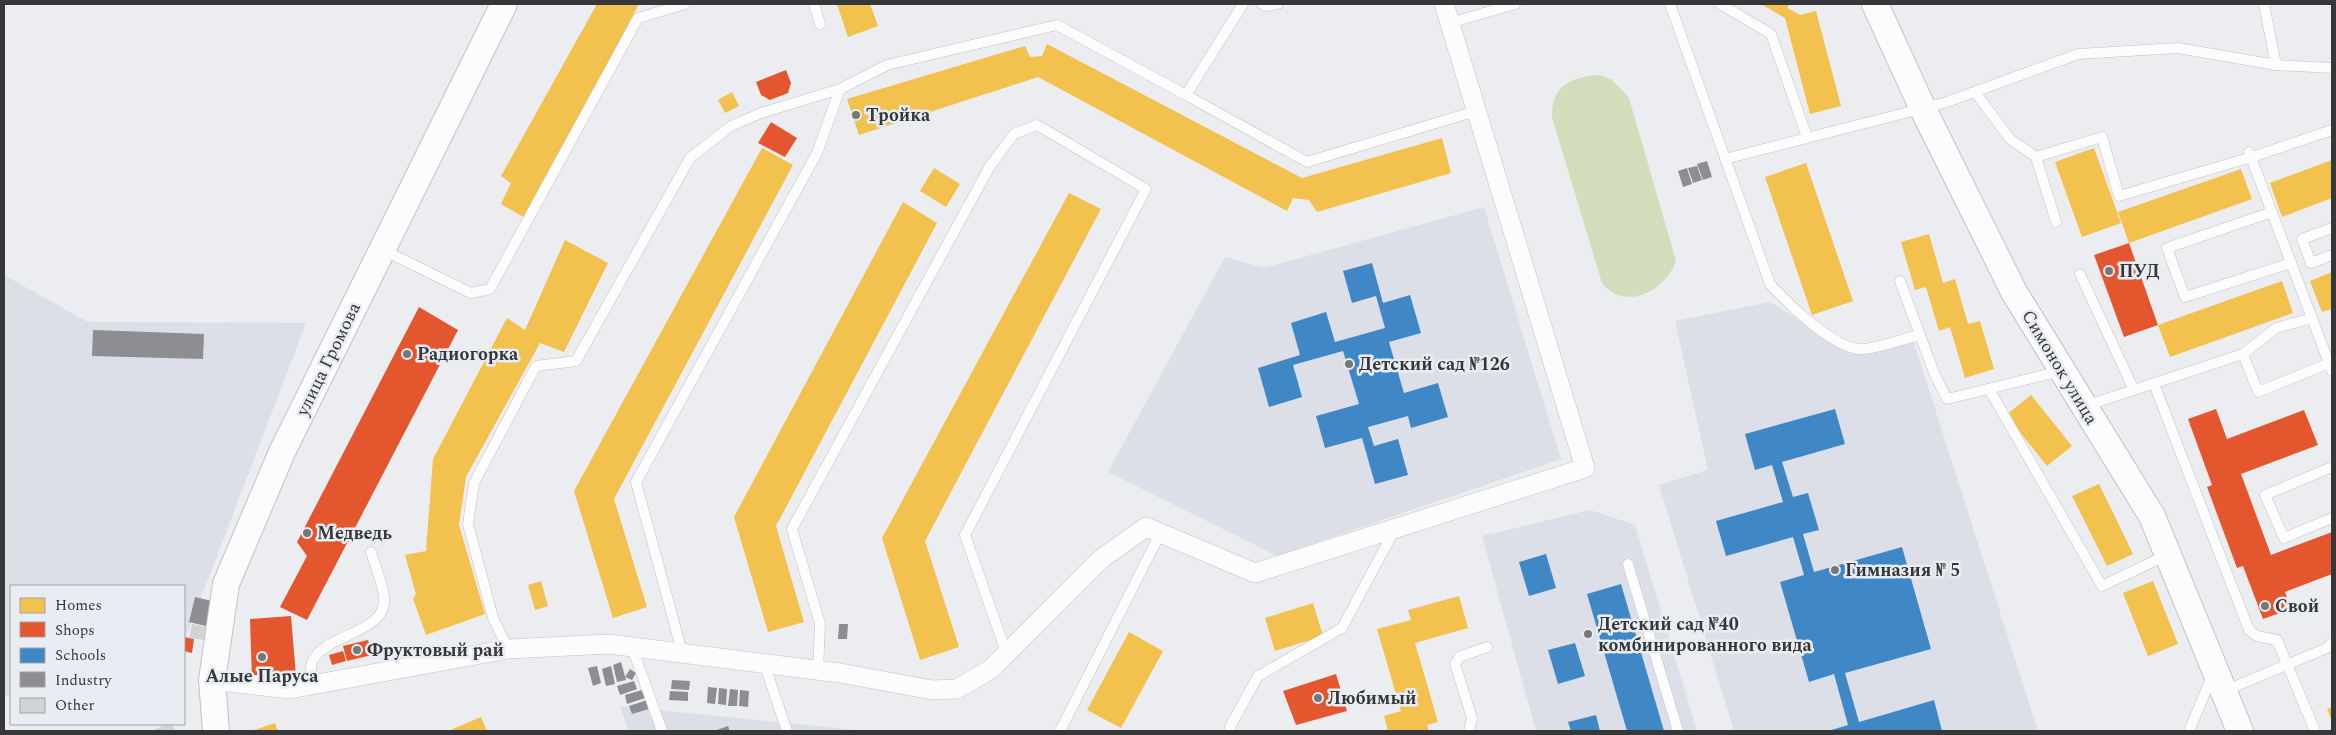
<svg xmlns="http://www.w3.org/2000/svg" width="2336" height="735" font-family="Spectral,serif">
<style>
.built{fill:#dcdfe8}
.green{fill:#d1ddbb}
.homes{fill:#f2c14e}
.shops{fill:#e4572e}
.schools{fill:#3f88c5}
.industry{fill:#8d8d92}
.building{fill:#d2d3d5}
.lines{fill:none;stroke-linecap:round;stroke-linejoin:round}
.lane-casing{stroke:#c1c2c4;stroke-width:11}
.street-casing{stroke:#c1c2c4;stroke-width:20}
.secondary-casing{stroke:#c1c2c4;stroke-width:28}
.lane{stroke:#fcfcfd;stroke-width:10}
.street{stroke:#fcfcfd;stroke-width:19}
.secondary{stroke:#fcfcfd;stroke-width:26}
.poi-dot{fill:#757779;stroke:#e9ecf2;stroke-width:2}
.labels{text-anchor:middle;stroke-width:5;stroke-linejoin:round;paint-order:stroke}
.poi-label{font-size:18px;font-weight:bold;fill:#363739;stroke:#e9ecf2;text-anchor:start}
.street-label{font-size:18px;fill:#363739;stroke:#e9ecf2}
</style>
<rect width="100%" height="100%" fill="#ebedf0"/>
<g class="built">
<path d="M 1484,207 L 1561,459 L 1277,556 L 1108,472 L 1225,257 L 1264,268 Z"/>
<path d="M 4,275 L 88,322 L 306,323 L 184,642 L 184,586 L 11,586 L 11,695 L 4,696 Z"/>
<path d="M 1770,302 L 1855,355 L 1913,340 L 2038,731 L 1734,731 L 1659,485 L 1708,470 L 1675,321 Z"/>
<path d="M 1590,510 L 1635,525 L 1697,731 L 1536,731 L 1482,536 Z"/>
<path d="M 620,706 L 866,731 L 628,731 Z"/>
</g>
<path class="green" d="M 1599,75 L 1611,79 L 1629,98 L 1676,261 C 1665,291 1625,312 1602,283 L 1552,117 C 1551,86 1571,77 1599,75 Z"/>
<g class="homes">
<path d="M 597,4 L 639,4 L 525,218 L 501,204 L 511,183 L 501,176 Z"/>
<path d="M 837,4 L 870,4 L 878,26 L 848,37 Z"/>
<path d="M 1761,4 L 1790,4 L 1787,8 L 1800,15 L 1816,11 L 1841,106 L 1810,114 L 1785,18 Z"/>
<path d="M 1047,44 L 1302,178 L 1442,138 L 1451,173 L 1317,212 L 1309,200 L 1293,198 L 1287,211 L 1038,77 L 859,135 L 847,99 L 1025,46 L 1030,57 L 1042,56 Z"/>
<path d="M 732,92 L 739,106 L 725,113 L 718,100 Z"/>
<path d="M 762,148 L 793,165 L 614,499 L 647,607 L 613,618 L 574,491 Z"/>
<path d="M 2094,148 L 2121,223 L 2082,237 L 2055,162 Z"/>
<path d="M 2332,160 L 2332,198 L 2282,217 L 2270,183 Z"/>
<path d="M 1806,163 L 1853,301 L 1812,315 L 1765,177 Z"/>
<path d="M 934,168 L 960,184 L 946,207 L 920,191 Z"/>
<path d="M 2241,169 L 2252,199 L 2129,243 L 2118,212 Z"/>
<path d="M 1069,193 L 1101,209 L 925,541 L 959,647 L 920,660 L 882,538 Z"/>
<path d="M 903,202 L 937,223 L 776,526 L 804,622 L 768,632 L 734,517 Z"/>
<path d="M 1929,234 L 1943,283 L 1955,279 L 1968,324 L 1980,321 L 1994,369 L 1965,378 L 1950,327 L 1939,331 L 1926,287 L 1915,290 L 1901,242 Z"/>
<path d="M 565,240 L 608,263 L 564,352 L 540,343 L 466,477 L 459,525 L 485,614 L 426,635 L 413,599 L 416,594 L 405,555 L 426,551 L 433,459 L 507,318 L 525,330 Z"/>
<path d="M 2332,272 L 2332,309 L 2322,312 L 2310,281 Z"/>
<path d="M 2282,281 L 2293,313 L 2170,357 L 2158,325 Z"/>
<path d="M 2031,395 L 2072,446 L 2047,466 L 2006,415 Z"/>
<path d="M 2099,484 L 2133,554 L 2107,566 L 2072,496 Z"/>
<path d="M 541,581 L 548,606 L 535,610 L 528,585 Z"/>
<path d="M 2153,581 L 2178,644 L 2148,656 L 2123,593 Z"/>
<path d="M 1459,596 L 1468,628 L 1415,643 L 1438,722 L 1427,725 L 1429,731 L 1388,731 L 1384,716 L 1401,711 L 1377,629 L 1411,620 L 1408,610 Z"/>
<path d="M 1313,603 L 1323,636 L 1275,651 L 1265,618 Z"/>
<path d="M 1129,632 L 1163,651 L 1121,728 L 1087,710 Z"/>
<path d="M 2332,707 L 2332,721 L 2327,709 Z"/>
<path d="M 481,717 L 487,731 L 448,731 Z"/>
<path d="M 275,723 L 278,731 L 251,731 Z"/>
</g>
<g class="shops">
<path d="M 786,70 L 791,83 L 788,93 L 770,100 L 761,95 L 756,82 Z"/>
<path d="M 771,122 L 797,138 L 785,157 L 758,143 Z"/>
<path d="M 2129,243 L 2158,325 L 2124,337 L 2094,255 Z"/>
<path d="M 419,307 L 458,330 L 307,620 L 280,607 L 307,556 L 297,542 Z"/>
<path d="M 2216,409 L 2227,439 L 2304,410 L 2318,445 L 2241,474 L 2271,555 L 2332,532 L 2332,574 L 2285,592 L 2291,609 L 2263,619 L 2243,566 L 2237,568 L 2207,487 L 2212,485 L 2188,419 Z"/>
<path d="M 291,616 L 296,676 L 252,679 L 250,619 Z"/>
<path d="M 184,637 L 194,639 L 192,653 L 184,651 Z"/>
<path d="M 368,640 L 372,655 L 347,661 L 343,646 Z"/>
<path d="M 343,651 L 346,661 L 332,665 L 329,655 Z"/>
<path d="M 1336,674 L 1347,711 L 1296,725 L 1283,691 Z"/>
</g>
<g class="schools">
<path d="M 1372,263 L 1383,303 L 1410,295 L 1421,333 L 1389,342 L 1404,393 L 1438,383 L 1448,417 L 1411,428 L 1408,416 L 1368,427 L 1374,446 L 1398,439 L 1408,475 L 1375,484 L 1362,438 L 1325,448 L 1316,416 L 1359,404 L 1343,351 L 1293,365 L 1302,397 L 1269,407 L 1258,368 L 1300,355 L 1291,323 L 1326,312 L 1335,342 L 1385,328 L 1376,296 L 1352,303 L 1343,271 Z"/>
<path d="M 1835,409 L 1845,444 L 1782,462 L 1793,497 L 1808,493 L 1819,530 L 1803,534 L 1814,572 L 1902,547 L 1931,649 L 1845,673 L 1859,722 L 1934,700 L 1942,731 L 1828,731 L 1848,725 L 1834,674 L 1809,682 L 1780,582 L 1804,575 L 1793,537 L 1726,556 L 1716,521 L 1783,502 L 1772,465 L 1755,470 L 1745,434 Z"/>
<path d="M 1546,554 L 1556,588 L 1529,596 L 1519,562 Z"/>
<path d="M 1621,584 L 1664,731 L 1627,731 L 1587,594 Z"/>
<path d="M 1575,643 L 1585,676 L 1558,684 L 1548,650 Z"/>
<path d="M 1596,715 L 1600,731 L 1571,731 L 1568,722 Z"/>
</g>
<g class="industry">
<path d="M 1707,161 L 1712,177 L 1703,180 L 1697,164 Z"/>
<path d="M 1697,166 L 1702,180 L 1693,183 L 1688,168 Z"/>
<path d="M 1687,168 L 1692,184 L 1683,187 L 1678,171 Z"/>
<path d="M 93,330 L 204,334 L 203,359 L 92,356 Z"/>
<path d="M 195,597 L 216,602 L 210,627 L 189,622 Z"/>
<path d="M 839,624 L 848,624 L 847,639 L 838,639 Z"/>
<path d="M 621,662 L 626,680 L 617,682 L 613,665 Z"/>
<path d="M 597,666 L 601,683 L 593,686 L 588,668 Z"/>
<path d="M 611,666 L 615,684 L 606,686 L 602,669 Z"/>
<path d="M 630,669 L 636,673 L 632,680 L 625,677 Z"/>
<path d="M 672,680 L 690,681 L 689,690 L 671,689 Z"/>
<path d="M 634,681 L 637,689 L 620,695 L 617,686 Z"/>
<path d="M 708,687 L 717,688 L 715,704 L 707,703 Z"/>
<path d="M 719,688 L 727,689 L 726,705 L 718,704 Z"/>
<path d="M 730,689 L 738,690 L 737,706 L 728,706 Z"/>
<path d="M 642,690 L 645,698 L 627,704 L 625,695 Z"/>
<path d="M 740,690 L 749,691 L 748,707 L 739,706 Z"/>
<path d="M 670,691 L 688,692 L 688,701 L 669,700 Z"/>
<path d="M 647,700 L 649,709 L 632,714 L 629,706 Z"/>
<path d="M 728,726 L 730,731 L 714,731 Z"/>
</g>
<g class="building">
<path d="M 192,624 L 209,627 L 206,640 L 189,638 Z"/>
<path d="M 167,724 L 172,724 L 175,731 L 151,731 Z"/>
</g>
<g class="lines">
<g class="lane-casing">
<g id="lane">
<path d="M 814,4 L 820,24"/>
<path d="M 1262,4 L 1267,6 L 1278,4"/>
<path d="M 1670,4 L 1770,284 C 1787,303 1837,352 1864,349 C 1882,347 1902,339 1920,335"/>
<path d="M 1720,4 L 1771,34 L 1807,137"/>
<path d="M 2264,4 L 2276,65 L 2332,68"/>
<path d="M 1450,23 L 1515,4"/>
<path d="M 840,89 L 887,65 L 1057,25 L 1186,95 L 1243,4"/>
<path d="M 1975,92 L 2010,139 L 2036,157 L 2056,222"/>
<path d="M 1186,95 L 1307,162 L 1476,111"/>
<path d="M 2249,152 L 2332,371"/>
<path d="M 2036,157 L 2102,137 L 2119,196 L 2252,157 L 2332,130"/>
<path d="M 1725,159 L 1944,103 L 2078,54 L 2178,48 L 2276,65"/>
<path d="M 2272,212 L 2167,248 L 2185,297 L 2291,263"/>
<path d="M 2332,228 L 2302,239 L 2311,263 L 2332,255"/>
<path d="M 383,250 L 471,293 L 490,289 L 638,18 L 685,4"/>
<path d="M 2080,274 L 2134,390"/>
<path d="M 1900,281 L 1934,373 L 1947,399 L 2061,371"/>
<path d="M 2243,354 L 2258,392 L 2332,362"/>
<path d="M 2154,384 L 2249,630 L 2257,636 L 2277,640 L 2315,731"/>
<path d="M 1989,389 L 2102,586 L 2167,555"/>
<path d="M 2085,406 L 2243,354 L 2276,328 L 2312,318"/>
<path d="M 2332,467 L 2265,495 L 2284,538 L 2332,518"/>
<path d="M 1628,564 L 1678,731"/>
<path d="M 632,647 L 662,731"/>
<path d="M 508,649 L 493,618 L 468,524 L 474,483 L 536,366 L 576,361 L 690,158 L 731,126 L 761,113 L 840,89 L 817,153 L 636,482 L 682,652"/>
<path d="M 764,663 L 787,731"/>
<path d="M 818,670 L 820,624 L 792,529 L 990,166 L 1014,134 L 1037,125 L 1146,189 L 965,535 L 1007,655"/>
<path d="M 311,685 C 311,678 310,668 312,662 C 326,632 389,634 384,596 C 382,582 375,566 371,552"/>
<path d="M 2224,691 L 2327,648 L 2332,643"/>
<path d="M 1060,731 L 1160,534"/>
<path d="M 1231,731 L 1230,727 L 1258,676 L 1342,628 L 1395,529"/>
<path d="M 1469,731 L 1472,718 L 1455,664 L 1459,657 L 1487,647"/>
<path d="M 2189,731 L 2213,674"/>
</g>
</g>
<g class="street-casing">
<path id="street" d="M 212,680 L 290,689 L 508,649 L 609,644 L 840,673 L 932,690 L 957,689 L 991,669 L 1101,559 L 1146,527 L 1255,573 L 1585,468 L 1444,4"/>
</g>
<g class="secondary-casing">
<g id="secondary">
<path d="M 1875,4 L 1923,109 L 2014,292 L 2152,516 L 2240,731"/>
<path d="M 216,731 L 212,680 L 226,584 L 282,452 L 504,4"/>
</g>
</g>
<use href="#lane" class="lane"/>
<use href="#street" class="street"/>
<use href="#secondary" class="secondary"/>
</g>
<g class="poi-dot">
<circle cx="856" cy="115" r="5"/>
<circle cx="2109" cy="271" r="5"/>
<circle cx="407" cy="354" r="5"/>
<circle cx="1349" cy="364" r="5"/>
<circle cx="307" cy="533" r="5"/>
<circle cx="1835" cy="570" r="5"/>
<circle cx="2265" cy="606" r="5"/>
<circle cx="1588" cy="634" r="5"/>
<circle cx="357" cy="650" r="5"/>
<circle cx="262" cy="657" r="5"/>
<circle cx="1318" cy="698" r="5"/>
</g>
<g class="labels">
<g class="poi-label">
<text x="866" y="121">Тройка</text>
<text x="2119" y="277">ПУД</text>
<text x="417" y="360">Радиогорка</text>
<text x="1359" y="370">Детский сад №126</text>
<text x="317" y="539">Медведь</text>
<text x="1845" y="576">Гимназия № 5</text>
<text x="2275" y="612">Свой</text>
<text x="1598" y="630">Детский сад №40<tspan x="1598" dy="21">комбинированного вида</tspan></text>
<text x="367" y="656">Фруктовый рай</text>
<text x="262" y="682" text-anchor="middle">Алые Паруса</text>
<text x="1328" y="704">Любимый</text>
</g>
<g class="street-label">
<text transform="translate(328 359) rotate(-64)" y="6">улица Громова</text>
<text transform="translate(2060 367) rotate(59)" y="6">Симонок улица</text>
</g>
</g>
<rect width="2336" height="735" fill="none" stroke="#363739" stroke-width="10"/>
<rect x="10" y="585" width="175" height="140" fill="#e9ecf2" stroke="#a1a4a8"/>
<rect x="20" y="598" width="25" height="15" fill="#f2c14e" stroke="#a1a4a8"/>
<text x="55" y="610" font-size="15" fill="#363739">Homes</text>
<rect x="20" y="622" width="25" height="15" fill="#e4572e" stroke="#a1a4a8"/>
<text x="55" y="635" font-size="15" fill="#363739">Shops</text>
<rect x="20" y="648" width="25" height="15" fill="#3f88c5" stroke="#a1a4a8"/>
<text x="55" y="660" font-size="15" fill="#363739">Schools</text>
<rect x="20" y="672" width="25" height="15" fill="#8d8d92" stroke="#a1a4a8"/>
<text x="55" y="685" font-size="15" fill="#363739">Industry</text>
<rect x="20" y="698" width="25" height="15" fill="#d2d3d5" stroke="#a1a4a8"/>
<text x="55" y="710" font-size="15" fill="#363739">Other</text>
</svg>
